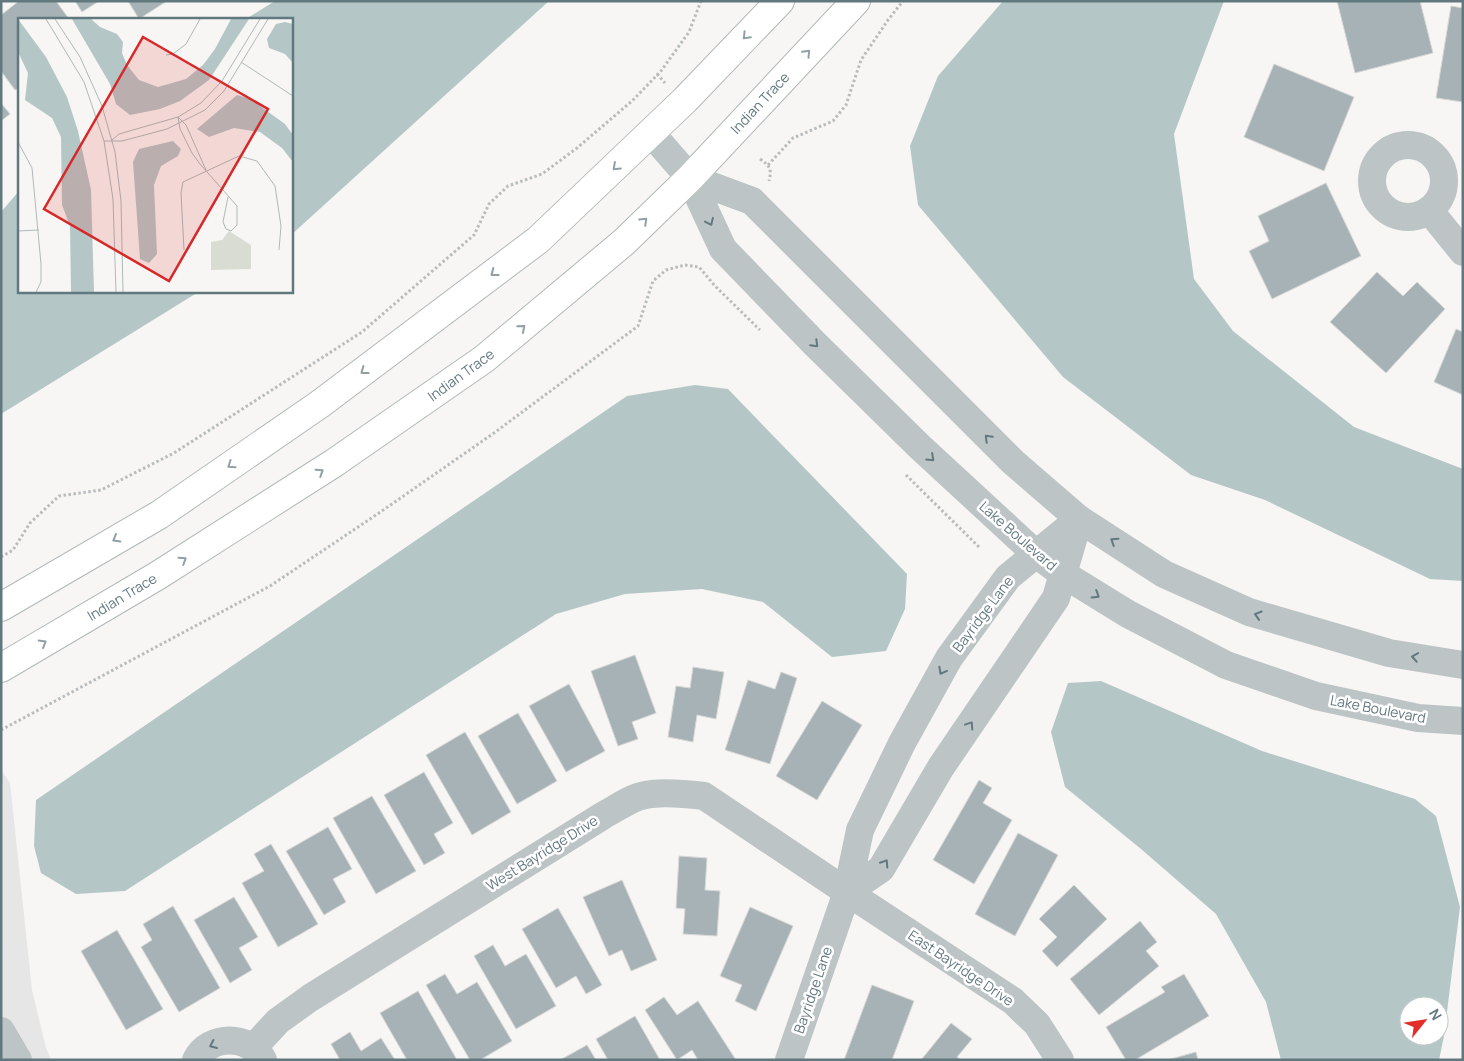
<svg xmlns="http://www.w3.org/2000/svg" width="1464" height="1061" font-family="Manrope,sans-serif">
<style>
.built{fill:#e5e6e5}
.water{fill:#b5c6c7;fill-rule:evenodd}
.building{fill:#a6b2b5;stroke:#d8d8d6}
.lines{fill:none;stroke-linecap:round;stroke-linejoin:round}
.major-casing{stroke:#b1b8ba;stroke-width:30}
.path{stroke:#b8bcbe;stroke-width:3;stroke-dasharray:2.5 2.5;stroke-linecap:butt}
.minor{stroke:#bdc4c6;stroke-width:28}
.major{stroke:#fff;stroke-width:28}
.oneway{stroke:#91a0a5}
.oneway2{stroke:#62787f}
.labels{text-anchor:middle;stroke-width:5;stroke-linejoin:round;paint-order:stroke}
.street-label{font-size:14px;fill:#62787f;stroke:#fff}
.inset-road{fill:none;stroke:#aeb9ba;stroke-width:1}
.view{fill:#d62828;fill-opacity:0.15;stroke:#d62828;stroke-width:2.5}
.inset-edge{fill:none;stroke:#62787f;stroke-width:2.5}
</style>
<rect width="100%" height="100%" fill="#f7f6f4"/>
<path class="built" d="M 1,770 L 10,783 L 32,990 L 46,1048 L 51,1060 L 1,1060 Z"/>
<g class="water">
<path d="M 275,1 L 549,1 L 291,235 L 291,19 L 246,19 Z"/>
<path d="M 1003,1 L 1224,1 L 1174,134 L 1194,279 L 1233,331 L 1354,427 L 1463,469 L 1463,581 L 1430,579 L 1265,500 L 1191,475 L 1063,377 L 918,205 L 910,146 L 938,76 Z"/>
<path d="M 19,191 L 19,291 L 200,291 L 1,414 L 1,212 Z"/>
<path d="M 695,385 L 728,389 L 907,574 L 905,609 L 886,651 L 832,657 L 763,602 L 702,589 L 625,594 L 556,614 L 125,891 L 76,894 L 41,873 L 34,846 L 36,800 L 627,396 Z"/>
<path d="M 1101,681 L 1262,751 L 1415,799 L 1436,816 L 1460,907 L 1444,1036 L 1439,1060 L 1281,1060 L 1266,1002 L 1216,914 L 1141,849 L 1065,787 L 1051,732 L 1068,683 ZM 1409,1006 L 1439,1006 L 1439,1036 L 1409,1036 Z"/>
</g>
<g class="building">
<path d="M 19,1 L 56,1 L 69,19 L 19,19 L 19,88 L 15,90 L 1,71 L 1,15 Z"/>
<path d="M 75,1 L 99,1 L 82,12 Z"/>
<path d="M 128,1 L 167,1 L 139,19 Z"/>
<path d="M 1337,1 L 1420,1 L 1433,53 L 1355,73 Z"/>
<path d="M 1451,6 L 1463,8 L 1463,102 L 1436,98 Z"/>
<path d="M 1274,64 L 1354,97 L 1324,171 L 1244,137 Z"/>
<path d="M 1,103 L 10,114 L 1,121 Z"/>
<path d="M 1326,183 L 1361,256 L 1272,299 L 1249,251 L 1269,241 L 1258,216 Z"/>
<path d="M 1377,272 L 1403,296 L 1417,282 L 1445,309 L 1386,373 L 1330,322 Z"/>
<path d="M 1456,329 L 1463,332 L 1463,395 L 1434,382 Z"/>
<path d="M 635,655 L 656,713 L 632,722 L 638,739 L 618,746 L 591,671 Z"/>
<path d="M 693,667 L 724,672 L 716,719 L 697,715 L 693,742 L 668,737 L 676,686 L 690,688 Z"/>
<path d="M 781,672 L 797,678 L 770,764 L 725,750 L 748,680 L 775,689 Z"/>
<path d="M 569,684 L 605,751 L 566,772 L 529,706 Z"/>
<path d="M 822,701 L 862,725 L 817,800 L 776,776 Z"/>
<path d="M 518,713 L 557,781 L 517,804 L 478,736 Z"/>
<path d="M 465,732 L 511,812 L 472,835 L 426,755 Z"/>
<path d="M 424,772 L 453,823 L 434,834 L 445,853 L 424,865 L 384,795 Z"/>
<path d="M 979,780 L 992,788 L 983,803 L 1012,820 L 974,884 L 933,860 Z"/>
<path d="M 372,796 L 416,871 L 376,894 L 333,818 Z"/>
<path d="M 328,827 L 352,869 L 333,879 L 346,902 L 324,915 L 286,851 Z"/>
<path d="M 1018,833 L 1058,855 L 1015,936 L 975,914 Z"/>
<path d="M 271,844 L 318,924 L 278,947 L 242,883 L 264,871 L 254,854 Z"/>
<path d="M 679,856 L 707,858 L 705,890 L 720,891 L 717,936 L 683,934 L 685,909 L 676,908 Z"/>
<path d="M 622,880 L 657,960 L 631,971 L 622,950 L 609,956 L 583,897 Z"/>
<path d="M 1074,885 L 1107,919 L 1057,967 L 1042,951 L 1057,937 L 1039,919 Z"/>
<path d="M 234,897 L 258,937 L 239,948 L 252,970 L 230,983 L 194,920 Z"/>
<path d="M 173,906 L 220,988 L 179,1012 L 141,947 L 152,940 L 143,924 Z"/>
<path d="M 750,907 L 793,926 L 756,1011 L 735,1001 L 742,985 L 720,976 Z"/>
<path d="M 558,908 L 602,985 L 586,994 L 576,976 L 556,988 L 522,929 Z"/>
<path d="M 1140,921 L 1157,942 L 1146,951 L 1159,966 L 1099,1015 L 1070,979 Z"/>
<path d="M 117,930 L 163,1009 L 126,1030 L 81,951 Z"/>
<path d="M 493,945 L 505,966 L 526,954 L 556,1006 L 516,1029 L 474,956 Z"/>
<path d="M 445,974 L 457,994 L 477,982 L 512,1041 L 480,1060 L 470,1060 L 426,985 Z"/>
<path d="M 1184,974 L 1209,1016 L 1135,1060 L 1126,1060 L 1106,1027 L 1165,992 L 1161,987 Z"/>
<path d="M 872,985 L 914,1001 L 892,1060 L 844,1060 Z"/>
<path d="M 418,991 L 457,1060 L 407,1060 L 380,1013 Z"/>
<path d="M 664,997 L 677,1015 L 698,1001 L 736,1060 L 698,1060 L 692,1050 L 677,1060 L 645,1010 Z"/>
<path d="M 635,1016 L 660,1060 L 608,1060 L 596,1039 Z"/>
<path d="M 951,1023 L 972,1039 L 957,1057 L 961,1060 L 921,1060 Z"/>
<path d="M 350,1032 L 361,1051 L 381,1038 L 395,1060 L 340,1060 L 331,1044 Z"/>
<path d="M 587,1045 L 596,1060 L 560,1060 Z"/>
<path d="M 1196,1052 L 1198,1060 L 1167,1060 Z"/>
</g>
<g class="lines">
<g class="major-casing">
<g id="major">
<path d="M 1,607 L 159,515 L 320,404 L 538,240 L 685,100 L 780,1"/>
<path d="M 1,668 L 157,576 L 334,463 L 484,359 L 624,242 L 690,178 L 856,1"/>
</g>
</g>
<g class="path">
<path d="M 657,74 L 665,83"/>
<path d="M 760,159 C 770,166 772,169 769,181"/>
<path d="M 768,165 L 793,138 L 833,121 L 846,105 L 861,60 L 888,20 L 903,1"/>
<path d="M 906,475 L 980,548"/>
<path d="M 1,557 L 13,550 L 30,523 L 59,496 L 101,490 L 174,453 L 362,332 L 474,235 L 489,204 L 508,186 L 542,174 L 577,148 L 632,101 L 661,71 L 689,32 L 701,1"/>
<path d="M 1,730 L 270,586 L 379,513 L 494,433 L 638,326 L 653,281 L 666,270 L 685,265 L 699,267 L 715,286 L 760,330"/>
</g>
<g class="minor">
<path d="M 651,133 L 690,178 L 723,249 L 815,344 L 920,447 L 1036,554 L 1063,574 L 1128,614 L 1226,665 L 1316,696 L 1418,718 L 1463,721"/>
<circle cx="1408" cy="181" r="36"/>
<path d="M 690,178 L 752,201 L 1013,462 L 1079,519 L 1164,574 L 1249,612 L 1389,653 L 1463,665"/>
<path d="M 1429,210 L 1463,252"/>
<path d="M 1,1031 L 18,1060"/>
<path d="M 253,1048 L 278,1021 L 310,998 L 604,815 C 619,807 634,795 652,794 C 669,792 687,794 704,796 L 847,892 L 1013,1001 L 1037,1024 L 1060,1060"/>
<path d="M 196,1060 C 209,1034 250,1034 263,1060"/>
<path d="M 789,1060 L 847,892 L 860,830 L 902,743 L 949,658 L 1008,577 L 1079,519 L 1056,598 L 941,767 L 881,869 L 847,892"/>
</g>
<use href="#major" class="major"/>
</g>
<defs><path id="oneway-chevron" d="M-2-3.5L2.5 0L-2 3.5" fill="none" stroke-width="1.6" stroke-linecap="round" stroke-linejoin="round" transform="scale(1.25)"/></defs>
<g class="oneway">
<use href="#oneway-chevron" transform="translate(746 36) rotate(134)"/>
<use href="#oneway-chevron" transform="translate(807 53) rotate(-47)"/>
<use href="#oneway-chevron" transform="translate(616 167) rotate(137)"/>
<use href="#oneway-chevron" transform="translate(644 221) rotate(-44)"/>
<use href="#oneway-chevron" transform="translate(494 273) rotate(143)"/>
<use href="#oneway-chevron" transform="translate(522 328) rotate(-40)"/>
<use href="#oneway-chevron" transform="translate(364 371) rotate(143)"/>
<use href="#oneway-chevron" transform="translate(231 465) rotate(145)"/>
<use href="#oneway-chevron" transform="translate(320 472) rotate(-33)"/>
<use href="#oneway-chevron" transform="translate(116 539) rotate(150)"/>
<use href="#oneway-chevron" transform="translate(183 560) rotate(-33)"/>
<use href="#oneway-chevron" transform="translate(43 643) rotate(-30)"/>
</g>
<g class="oneway2">
<use href="#oneway-chevron" transform="translate(710 222) rotate(65)"/>
<use href="#oneway-chevron" transform="translate(815 344) rotate(45)"/>
<use href="#oneway-chevron" transform="translate(988 438) rotate(-135)"/>
<use href="#oneway-chevron" transform="translate(931 458) rotate(43)"/>
<use href="#oneway-chevron" transform="translate(1114 541) rotate(-147)"/>
<use href="#oneway-chevron" transform="translate(1096 595) rotate(32)"/>
<use href="#oneway-chevron" transform="translate(1258 615) rotate(-163)"/>
<use href="#oneway-chevron" transform="translate(1415 657) rotate(-171)"/>
<use href="#oneway-chevron" transform="translate(942 671) rotate(119)"/>
<use href="#oneway-chevron" transform="translate(970 725) rotate(-56)"/>
<use href="#oneway-chevron" transform="translate(885 863) rotate(-57)"/>
<use href="#oneway-chevron" transform="translate(213 1045) rotate(155)"/>
</g>
<g class="labels">
<g class="street-label">
<text transform="translate(760 103) rotate(-47)" y="5">Indian Trace</text>
<text transform="translate(461 375) rotate(-36)" y="5">Indian Trace</text>
<text transform="translate(1018 536) rotate(41)" y="5">Lake Boulevard</text>
<text transform="translate(122 597) rotate(-31)" y="5">Indian Trace</text>
<text transform="translate(983 614) rotate(-53)" y="5">Bayridge Lane</text>
<text transform="translate(1378 709) rotate(11)" y="5">Lake Boulevard</text>
<text transform="translate(542 853) rotate(-32)" y="5">West Bayridge Drive</text>
<text transform="translate(961 968) rotate(34)" y="5">East Bayridge Drive</text>
<text transform="translate(813 990) rotate(-71)" y="5">Bayridge Lane</text>
</g>
</g>
<g transform="translate(18 18)">
<rect width="275" height="275" fill="#f7f6f4"/>
<path d="M 211,213 L 233,227 L 233,251 L 193,252 L 193,224 L 204,222 Z" fill="#d8dcd3"/>
<path d="M 0,1 L 28,39 L 49,79 L 60,113 L 73,172 L 76,274 L 53,274 L 52,208 L 44,187 L 43,119 L 34,100 L 7,82 L 10,55 L 0,34 ZM 54,1 L 73,1 L 82,9 L 99,16 L 105,24 L 104,35 L 109,47 L 121,62 L 140,69 L 168,61 L 185,47 L 197,31 L 213,1 L 231,1 L 191,62 L 162,83 L 142,91 L 112,97 L 98,86 L 92,66 ZM 267,4 L 275,6 L 275,45 L 267,36 L 251,30 L 249,21 L 258,6 ZM 219,77 L 232,81 L 267,106 L 275,117 L 275,144 L 264,130 L 242,114 L 216,110 L 191,119 L 179,111 ZM 155,123 L 163,131 L 160,138 L 143,148 L 136,167 L 139,236 L 131,245 L 122,241 L 115,144 L 121,131 Z" fill="#b5c6c7"/>
<path class="inset-road" d="M 28,1 L 66,64 L 86,123 L 95,181 L 98,274M 37,1 L 62,39 L 84,88 L 97,134 L 103,183 L 105,274M 148,37 L 155,36 L 168,26 L 182,1M 223,44 L 275,78M 94,122 L 101,116 L 160,99 L 183,85 L 204,63 L 242,1M 86,123 L 104,123 L 149,111 L 187,92 L 206,73 L 250,1M 0,124 L 14,150 L 23,246 L 23,264 L 18,274M 188,152 L 168,107 L 160,99 L 162,111 L 174,135 L 182,146 L 219,188 L 219,207 L 213,213 L 208,211 L 205,204 L 210,179M 0,213 L 21,212M 166,232 L 163,175 L 165,164 L 221,138 L 239,143 L 257,168 L 263,208 L 261,232"/>
<path class="view" d="M 125,19 L 250,91 L 151,263 L 26,191 Z"/>
<rect width="275" height="275" class="inset-edge"/>
</g>
<rect width="1464" height="1061" fill="none" stroke="#62787f" stroke-width="5"/>
<g transform="translate(1424 1021) rotate(60)"><circle r="24" fill="#ffffff" stroke="#c0c9cc"/>
<path d="M0-4L9 19L0 12L-9 19Z" fill="#e22d29"/>
<text y="-8" font-size="14" font-weight="bold" text-anchor="middle" fill="#62787f">N</text>
</g>
</svg>
